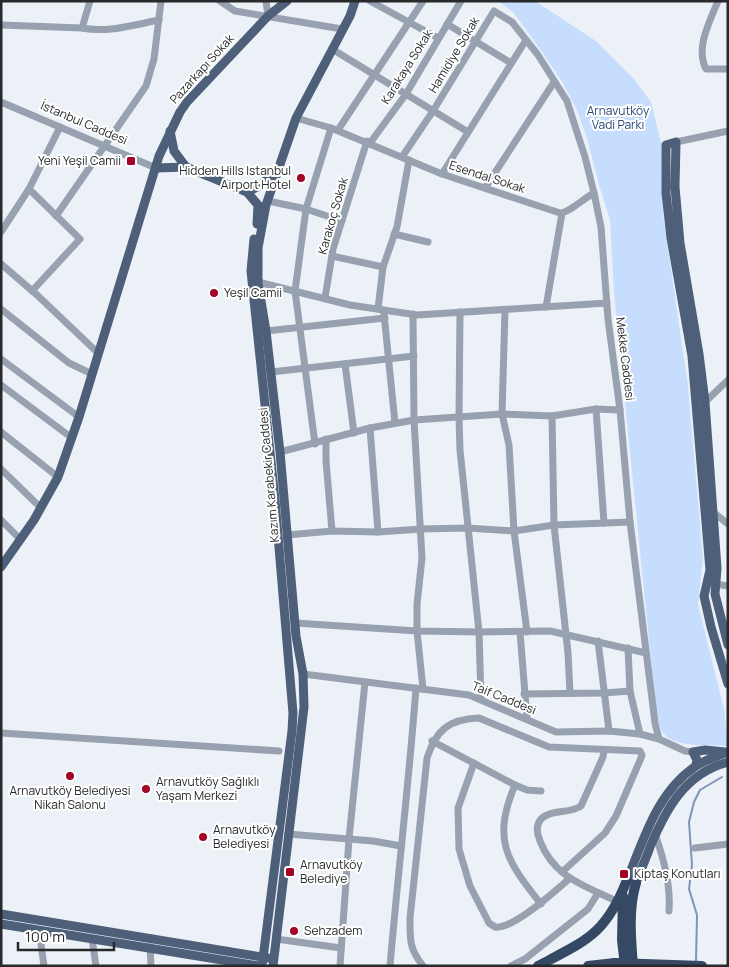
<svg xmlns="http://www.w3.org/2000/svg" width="729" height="967" font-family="Manrope,sans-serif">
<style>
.green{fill:#c7ddfd}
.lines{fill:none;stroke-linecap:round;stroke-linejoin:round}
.stream{stroke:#7d94b3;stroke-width:2}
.minor{stroke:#97a1b0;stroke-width:7}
.major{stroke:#4e6079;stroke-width:9}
.highway{stroke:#354965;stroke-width:10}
.highway-bridge{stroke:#354965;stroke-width:10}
.poi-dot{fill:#a20326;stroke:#fff;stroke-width:2}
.labels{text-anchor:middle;stroke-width:4;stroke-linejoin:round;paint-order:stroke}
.street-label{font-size:12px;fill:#27292b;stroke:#fff}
.park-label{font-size:12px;fill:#294976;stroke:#fff}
.poi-label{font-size:12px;fill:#27292b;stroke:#fff;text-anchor:start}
</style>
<rect width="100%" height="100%" fill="#ecf1f7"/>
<path class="green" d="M 498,1 L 535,1 L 596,41 L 634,79 L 651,102 L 661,143 L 663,214 L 688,386 L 703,559 L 698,604 L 724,709 L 728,746 C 711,745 674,748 663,733 C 659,728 658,717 656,710 L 614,293 L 610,220 L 599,185 L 587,138 L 577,110 L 561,80 L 540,49 L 513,12 Z"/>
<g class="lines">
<path class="stream" d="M 696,961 L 697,915 L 689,889 L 692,865 L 689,822 L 694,802 L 700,790 L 722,777"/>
<g class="minor">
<path d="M 220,1 L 235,11 L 342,29"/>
<path d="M 266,1 L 268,16"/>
<path d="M 370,1 L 438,38"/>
<path d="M 718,1 C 710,21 695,48 706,69 L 728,69"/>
<path d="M 447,24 L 511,63"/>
<path d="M 1,25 L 82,28 C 107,33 134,25 159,20"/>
<path d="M 82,28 L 90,1"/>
<path d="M 332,49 L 468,132"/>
<path d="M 1,102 L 156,168"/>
<path d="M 296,118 L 331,128 L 442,174 L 560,213 C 569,213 584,198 594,193"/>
<path d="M 338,130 L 423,1"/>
<path d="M 676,142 L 728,131"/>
<path d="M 370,143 L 406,94 L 461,1"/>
<path d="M 402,157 L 433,111 L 494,11 L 512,22 L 538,55 L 567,101 L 585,157 L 594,193 L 601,227 L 608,319 L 620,410 L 630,522 L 655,723 L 659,739"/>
<path d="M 442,174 L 526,40"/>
<path d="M 485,188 L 554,82"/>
<path d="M 29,189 L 80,239 L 32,291"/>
<path d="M 268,201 L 306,209 L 342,221"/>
<path d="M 56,216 L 146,86 L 154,59 L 161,1"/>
<path d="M 1,232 L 29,189 L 60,127"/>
<path d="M 394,234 L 428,242"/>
<path d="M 332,256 L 383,267"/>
<path d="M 1,264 L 36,294 L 98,353"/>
<path d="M 258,282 L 350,305 L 417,315 L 607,303"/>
<path d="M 325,298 L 333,249 L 367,141"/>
<path d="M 546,307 L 562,213"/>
<path d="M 1,309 L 69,363 L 92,374"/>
<path d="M 378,309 L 383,267 L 397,227 L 409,160"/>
<path d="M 505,310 L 502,414 L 509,445 L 514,531 L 527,632"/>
<path d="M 460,312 L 459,417 L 460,450 L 479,632 L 481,699"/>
<path d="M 384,314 L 395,423"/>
<path d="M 413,314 L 414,420 L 422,558 L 417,604 L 417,631 L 423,689"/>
<path d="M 266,331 L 385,318"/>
<path d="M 1,359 L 79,417"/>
<path d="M 345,364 L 354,433"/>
<path d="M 271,372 L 414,356"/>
<path d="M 1,385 L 72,438"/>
<path d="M 705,402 L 728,380"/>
<path d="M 596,409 L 604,523"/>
<path d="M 552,416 L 554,525 L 568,653 L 570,693"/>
<path d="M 370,428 L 378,532"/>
<path d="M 1,432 L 58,477"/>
<path d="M 326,439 L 326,461 L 332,531"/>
<path d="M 315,444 L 295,291 L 306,209 L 331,128"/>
<path d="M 280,452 L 370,428 L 414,420 L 502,414 L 552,416 L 596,409 L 620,410"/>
<path d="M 1,469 L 41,508"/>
<path d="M 713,512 L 728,524"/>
<path d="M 1,520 L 21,540"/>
<path d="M 287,535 L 332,531 L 378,532 L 421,529 L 467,528 L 514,531 L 554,525 L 630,522"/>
<path d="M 715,584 L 728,586"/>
<path d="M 295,623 L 417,631 L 479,632 L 550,631 L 646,653"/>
<path d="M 520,632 L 527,719"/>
<path d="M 598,641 L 609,731"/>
<path d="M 628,648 L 630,691 L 640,734"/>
<path d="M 303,674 L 469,695 L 556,732 L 609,731 L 640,734 L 659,739 L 685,751 L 693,752"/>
<path d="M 524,694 L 604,693 L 630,691"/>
<path d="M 1,733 L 279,751"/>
<path d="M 432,741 L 515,785 L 527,790 L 541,791"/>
<path d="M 604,750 L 603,757 L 581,806 C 570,814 551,809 541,819 C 535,826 537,834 540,841 C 554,878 586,886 618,902"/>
<path d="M 474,763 L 458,808 L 459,849 L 470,886 L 489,923 L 495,927 C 513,930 555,891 569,879"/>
<path d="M 515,785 C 492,840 506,860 541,904"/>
<path d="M 288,834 L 373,841 L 401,846"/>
<path d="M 655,834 C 664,859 671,885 669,911"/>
<path d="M 695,848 L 728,844"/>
<path d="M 39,930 L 44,966"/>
<path d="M 92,939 L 96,966"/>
<path d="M 276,939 L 341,948"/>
<path d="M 150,947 L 151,966"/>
<path d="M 340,966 L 349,839 L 365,682"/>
<path d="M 390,966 C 398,873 409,781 416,688"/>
<path d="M 423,966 C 409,948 410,940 410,918 L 427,758 C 436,730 449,719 479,718 L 549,747 L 640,751 L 642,755 L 641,758 L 616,816 L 605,833 L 562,872"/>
<path d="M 511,966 L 525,959 L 588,909 L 598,893"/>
</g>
<g class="major">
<path d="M 170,131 L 174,151 L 186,167"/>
<path d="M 156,168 L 186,167 L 247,192 L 258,205 L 257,224"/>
<path d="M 247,192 C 259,187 268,181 276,170"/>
<path d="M 254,239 L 251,271 L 275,500 L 293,713 L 292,731 L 262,966"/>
<path d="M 1,567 L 34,520 L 58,477 L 79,417 L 159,156 L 180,112 L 187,102 L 268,16 L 287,1"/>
<path d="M 728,645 L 715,594 L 717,568 L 705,402 L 699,354 L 680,243 L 675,187 L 676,142 L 666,145 L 666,193 L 671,238 L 692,356 L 710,570 L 704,596 L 711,627 L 728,684"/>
<path d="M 696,765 L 697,760 L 693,752 L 705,750 L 725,752"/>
<path d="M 627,880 C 644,839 657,792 696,766 C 705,760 717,756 728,752"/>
<path d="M 636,883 C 640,871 646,859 650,847 C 666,809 685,773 728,762"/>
<path d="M 1,914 L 268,958"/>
<path d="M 1,924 L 259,966"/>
<path d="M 273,966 L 304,707 L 303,674 L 296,636 L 280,452 L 266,331 L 258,283 L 258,248 L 266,205 L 296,118 L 350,16 L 355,1"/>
</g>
<g class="highway">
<path d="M 623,896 L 622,940 L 625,966"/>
<path d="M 538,966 C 587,940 606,934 627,880"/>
<path d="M 588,966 L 615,963"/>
<path d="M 633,966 C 631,940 628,909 636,883"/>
</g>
<path class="highway-bridge" d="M 615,963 L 702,966"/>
</g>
<g class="poi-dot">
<rect x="126" y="156" width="10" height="10" rx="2.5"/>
<circle cx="301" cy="178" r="5"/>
<circle cx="214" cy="293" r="5"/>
<circle cx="70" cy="776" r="5"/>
<circle cx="146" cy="789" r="5"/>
<circle cx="203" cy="837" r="5"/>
<rect x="285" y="867" width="10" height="10" rx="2.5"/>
<rect x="619" y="869" width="10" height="10" rx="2.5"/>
<circle cx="294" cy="931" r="5"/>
</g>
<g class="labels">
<g class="street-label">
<text transform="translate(454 55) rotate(-59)" y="4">Hamidiye Sokak</text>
<text transform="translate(407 67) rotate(-58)" y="4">Karakaya Sokak</text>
<text transform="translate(202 69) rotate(-48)" y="4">Pazarkapı Sokak</text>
<text transform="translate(84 123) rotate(23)" y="4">İstanbul Caddesi</text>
<text transform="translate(487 177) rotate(18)" y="4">Esendal Sokak</text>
<text transform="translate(333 216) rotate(-74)" y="4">Karakoç Sokak</text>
<text transform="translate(625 359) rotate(83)" y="4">Mekke Caddesi</text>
<text transform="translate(269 475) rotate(-95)" y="4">Kazım Karabekir Caddesi</text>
<text transform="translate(504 698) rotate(22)" y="4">Taif Caddesi</text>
</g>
<g class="park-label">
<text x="618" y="115">Arnavutköy<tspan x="618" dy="14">Vadi Parkı</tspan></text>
</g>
<g class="poi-label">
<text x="121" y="165" text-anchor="end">Yeni Yeşil Camii</text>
<text x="291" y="175" text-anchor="end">Hidden Hills Istanbul<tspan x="291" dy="14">Airport Hotel</tspan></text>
<text x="224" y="297">Yeşil Camii</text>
<text x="156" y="786">Arnavutköy Sağlıklı<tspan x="156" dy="14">Yaşam Merkezi</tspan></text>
<text x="70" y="795" text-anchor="middle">Arnavutköy Belediyesi<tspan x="70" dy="14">Nikah Salonu</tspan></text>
<text x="213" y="834">Arnavutköy<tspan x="213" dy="14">Belediyesi</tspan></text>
<text x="300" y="869">Arnavutköy<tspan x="300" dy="14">Belediye</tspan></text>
<text x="634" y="878">Kiptaş Konutları</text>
<text x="304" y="935">Sehzadem</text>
</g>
</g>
<rect width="729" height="967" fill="none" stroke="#27292b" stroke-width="5"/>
<path d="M18 942v8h96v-8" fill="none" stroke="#27292b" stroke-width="2.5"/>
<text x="25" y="942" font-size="15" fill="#27292b" stroke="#ffffff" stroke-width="4" paint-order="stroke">100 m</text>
</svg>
